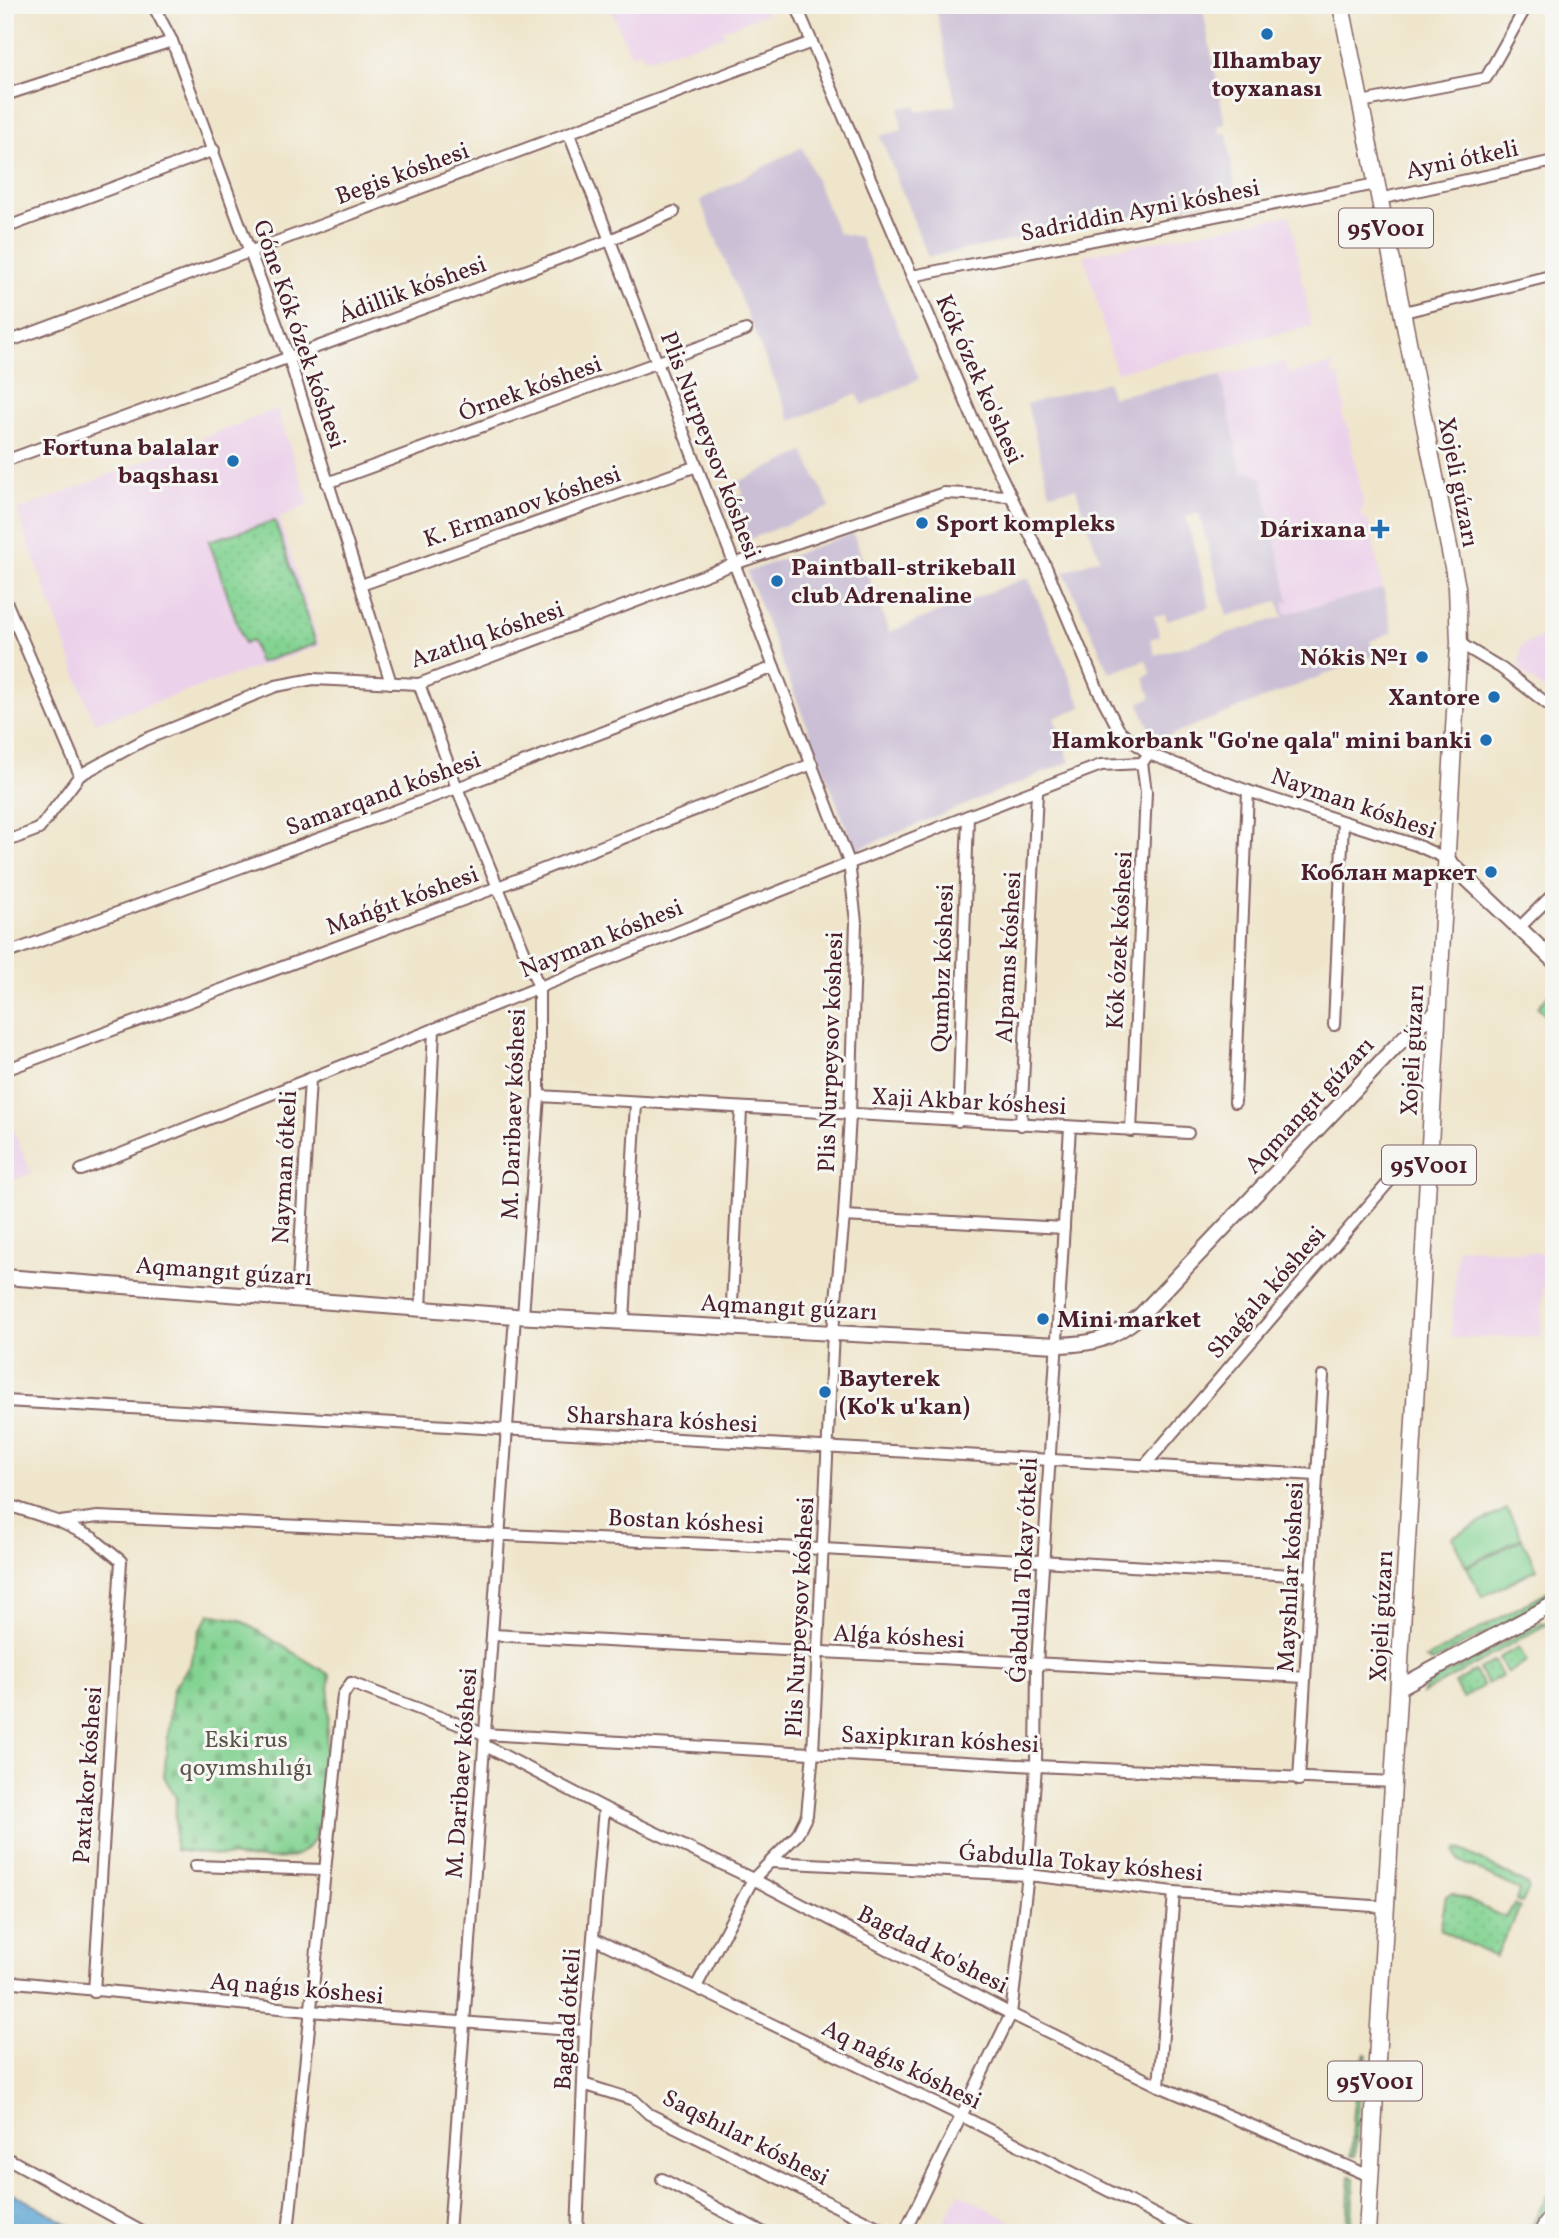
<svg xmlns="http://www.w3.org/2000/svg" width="1559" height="2238" font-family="Vollkorn,serif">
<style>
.built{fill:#ecd1ea}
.industrial{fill:#cbbfd5;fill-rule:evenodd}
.grass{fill:url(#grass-dots);stroke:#66795e;stroke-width:2}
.cemetery{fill:url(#cemetery-stones);stroke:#66795e;stroke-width:2}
.pitch{fill:#83d392;stroke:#66795e;stroke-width:2}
.water{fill:url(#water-ripples);stroke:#546280;stroke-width:2}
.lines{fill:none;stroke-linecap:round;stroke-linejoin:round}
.street-casing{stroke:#846463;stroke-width:14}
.secondary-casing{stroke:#846463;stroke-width:18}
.primary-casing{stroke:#846463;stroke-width:19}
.street{stroke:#fff;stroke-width:10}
.secondary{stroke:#fff;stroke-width:14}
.primary{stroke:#fff;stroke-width:16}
.poi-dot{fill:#1f6fb2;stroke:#f6f6f2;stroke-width:2.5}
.labels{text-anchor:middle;stroke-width:6;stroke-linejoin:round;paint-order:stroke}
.shield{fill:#f6f6f2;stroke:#7e6067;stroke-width:2}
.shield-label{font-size:23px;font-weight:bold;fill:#4a1f2b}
.poi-label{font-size:24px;font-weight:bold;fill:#4a1f2b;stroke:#f6f6f2;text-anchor:end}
.street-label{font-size:24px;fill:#4a1f2b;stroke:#f6f6f2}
.park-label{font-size:24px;fill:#5b554a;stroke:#f6f6f2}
</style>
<defs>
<pattern id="grass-dots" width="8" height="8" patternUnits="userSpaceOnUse" patternTransform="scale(1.75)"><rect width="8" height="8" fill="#83d392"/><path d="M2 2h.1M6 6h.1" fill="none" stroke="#73b57e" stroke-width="1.8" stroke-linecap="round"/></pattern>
<pattern id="cemetery-stones" width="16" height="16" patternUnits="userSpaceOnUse" patternTransform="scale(1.75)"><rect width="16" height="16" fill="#83d392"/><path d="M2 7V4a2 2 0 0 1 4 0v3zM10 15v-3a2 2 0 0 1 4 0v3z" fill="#73b57e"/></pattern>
<pattern id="water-ripples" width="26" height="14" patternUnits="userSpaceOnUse" patternTransform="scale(1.75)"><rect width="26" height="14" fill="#5ea6d4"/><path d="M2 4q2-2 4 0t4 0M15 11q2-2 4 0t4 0" fill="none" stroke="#5087ac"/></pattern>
</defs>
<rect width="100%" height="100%" fill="#f6f6f2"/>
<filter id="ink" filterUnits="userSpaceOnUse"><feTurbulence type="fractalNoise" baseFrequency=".0143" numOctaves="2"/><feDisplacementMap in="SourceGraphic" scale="14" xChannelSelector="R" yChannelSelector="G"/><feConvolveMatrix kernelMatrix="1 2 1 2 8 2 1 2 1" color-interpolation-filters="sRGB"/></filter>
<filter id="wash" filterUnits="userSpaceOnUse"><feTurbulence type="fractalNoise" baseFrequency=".00686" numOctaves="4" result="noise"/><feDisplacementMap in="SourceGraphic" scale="28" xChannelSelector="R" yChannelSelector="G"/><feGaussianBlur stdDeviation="1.57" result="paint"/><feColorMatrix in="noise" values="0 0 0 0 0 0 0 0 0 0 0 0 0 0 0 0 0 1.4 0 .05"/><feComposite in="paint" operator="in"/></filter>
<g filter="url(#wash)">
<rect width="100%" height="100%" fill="#efe5cb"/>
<g class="built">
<path d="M 609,5 L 763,5 L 767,13 L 723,30 L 725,36 L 646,59 L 641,51 L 631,55 Z"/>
<path d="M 1290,215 L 1311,326 L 1116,372 L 1084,255 Z"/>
<path d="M 1285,362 L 1288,374 L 1335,364 L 1332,366 L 1334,377 L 1339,376 L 1345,409 L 1342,410 L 1344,422 L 1348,428 L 1364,508 L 1361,509 L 1363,518 L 1367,518 L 1370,527 L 1383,589 L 1285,614 L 1283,602 L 1289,600 L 1262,478 L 1242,473 L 1221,375 Z"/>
<path d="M 277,409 L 309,504 L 279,518 L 320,646 L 94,723 L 17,511 Z"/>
<path d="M 1554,619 L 1554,698 L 1519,670 L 1521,646 L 1546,635 L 1543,622 Z"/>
<path d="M 5,1109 L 31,1173 L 17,1179 L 5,1176 Z"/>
<path d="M 1457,1247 L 1545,1254 L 1541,1336 L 1451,1338 Z"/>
<path d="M 959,2193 L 1032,2233 L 938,2233 Z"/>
</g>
<g class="industrial">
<path d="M 955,5 L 1202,5 L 1225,124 L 1218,126 L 1220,134 L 1227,133 L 1236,196 L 928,257 L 880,136 L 902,130 L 899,108 L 915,105 L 917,112 L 956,105 L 936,9 Z"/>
<path d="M 802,147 L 838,233 L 860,237 L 919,379 L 863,405 L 857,394 L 791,421 L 700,200 Z"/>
<path d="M 1221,375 L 1242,473 L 1252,472 L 1262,478 L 1289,601 L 1283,602 L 1285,614 L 1383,589 L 1393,632 L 1370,641 L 1375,655 L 1155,741 L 1139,703 L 1151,698 L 1144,677 L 1151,674 L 1146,660 L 1110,673 L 1064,572 L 1100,558 L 1086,523 L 1076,488 L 1050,493 L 1027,404 L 1108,382 L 1111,397 ZM 1199,513 L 1227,616 L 1278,601 L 1283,617 L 1155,655 L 1150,639 L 1160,636 L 1154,616 L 1165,614 L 1167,620 L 1210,607 L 1186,517 Z"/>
<path d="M 804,452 L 830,507 L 740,543 L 722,503 L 743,493 L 738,482 Z"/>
<path d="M 853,533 L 889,632 L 1028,577 L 1082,707 L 1054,718 L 1070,762 L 855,850 L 747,572 Z"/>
</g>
<g class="grass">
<path d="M 275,521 L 316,644 L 259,663 L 252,641 L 244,643 L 209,541 Z"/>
<path d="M 1554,988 L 1554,1023 L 1538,1007 Z"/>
<path d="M 1554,1588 L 1554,1596 L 1432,1662 L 1426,1659 Z"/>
<path d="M 1542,1622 L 1547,1624 L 1422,1694 L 1426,1685 Z"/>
<path d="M 1519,1647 L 1527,1662 L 1507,1673 L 1499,1658 Z"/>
<path d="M 1494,1661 L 1502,1676 L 1487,1684 L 1479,1669 Z"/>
<path d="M 1475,1671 L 1483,1686 L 1463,1698 L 1455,1683 Z"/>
<path d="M 1458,1848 L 1528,1885 L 1529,1889 L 1522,1903 L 1516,1900 L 1520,1890 L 1458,1860 L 1455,1852 Z"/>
<path d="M 1452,1893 L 1506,1918 L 1514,1904 L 1520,1907 L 1495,1957 L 1440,1930 L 1446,1896 Z"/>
<path d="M 1365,2054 L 1367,2055 L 1361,2079 L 1355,2156 L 1351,2156 L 1356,2080 Z"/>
<path d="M 1350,2176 L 1354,2178 L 1351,2233 L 1347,2233 Z"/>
<path d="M 1554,2184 L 1554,2192 L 1533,2233 L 1527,2233 Z"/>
</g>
<path class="cemetery" d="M 210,1614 L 240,1620 L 330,1675 L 322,1818 C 317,1833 311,1851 294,1856 C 268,1864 204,1853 175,1850 L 176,1798 L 164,1776 L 173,1688 L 190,1665 L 199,1631 Z"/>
<g class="pitch">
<path d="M 1507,1509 L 1522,1538 L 1466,1566 L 1452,1537 Z"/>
<path d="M 1522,1539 L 1537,1569 L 1482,1597 L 1467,1567 Z"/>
</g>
<path class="water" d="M 5,2190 L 14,2194 L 84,2233 L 5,2233 Z"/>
</g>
<g filter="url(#ink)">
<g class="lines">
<g class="street-casing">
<g id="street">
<path d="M 153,5 L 172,41 L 288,355 L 391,683"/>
<path d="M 796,5 L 974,421 L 1046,567 L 1098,690 L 1119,730 L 1149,754 L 1248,791 L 1416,845 L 1445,858"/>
<path d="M 5,95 L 172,41"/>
<path d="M 1361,102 L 1486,78 L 1527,5"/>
<path d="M 569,134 L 849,862 L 856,922 L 850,1115 L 844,1216 L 833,1331 L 813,1753 L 807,1815 L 797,1835 L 753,1879 L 696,1987"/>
<path d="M 1379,199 L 1554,161"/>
<path d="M 5,228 L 214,150"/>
<path d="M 912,276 L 1376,184"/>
<path d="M 1404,312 L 1554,275"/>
<path d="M 5,343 L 812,42"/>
<path d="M 5,461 L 610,240 L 674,212"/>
<path d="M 327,483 L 746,330"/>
<path d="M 361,585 L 697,466"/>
<path d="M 5,599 L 80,775"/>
<path d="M 1459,643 L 1501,668 L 1554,709"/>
<path d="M 419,684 L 457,788 L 539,987 L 539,1096 L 523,1316"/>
<path d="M 5,842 L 39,829 L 80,775 L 144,740 L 276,686 L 313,679 L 419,684 L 734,564 L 944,493 L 1009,496"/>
<path d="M 1519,928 L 1554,893"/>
<path d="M 5,954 L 457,788 L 774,667"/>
<path d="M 1334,1025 L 1343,822"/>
<path d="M 5,1070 L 498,887 L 812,764"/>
<path d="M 539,1096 L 1188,1133"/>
<path d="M 1235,1102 L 1248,791"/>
<path d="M 958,1121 L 968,816"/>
<path d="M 1021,1125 L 1037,792"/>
<path d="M 1131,1131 L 1146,792 L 1142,763 L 1145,759"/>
<path d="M 81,1170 L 968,816 L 1101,765 L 1142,763"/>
<path d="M 844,1216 L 1064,1228"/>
<path d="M 297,1299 L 310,1079"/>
<path d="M 421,1309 L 434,1029"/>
<path d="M 624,1321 L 636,1103"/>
<path d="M 731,1326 L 741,1109"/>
<path d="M 5,1401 L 1317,1475"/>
<path d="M 1145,1465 L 1400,1169 L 1429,1160"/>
<path d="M 5,1504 L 60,1522 L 93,1538 L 121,1561 L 94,1992"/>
<path d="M 60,1522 L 98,1517 L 823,1549 L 1311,1576"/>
<path d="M 492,1635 L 1305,1677"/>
<path d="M 484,1745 L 604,1808 L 753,1879 L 1011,2014 L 1159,2086 L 1370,2176"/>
<path d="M 1299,1780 L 1323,1376"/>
<path d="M 771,1862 L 1028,1875 L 1174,1892 L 1387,1907"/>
<path d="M 195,1866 L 324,1870"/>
<path d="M 593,1938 L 962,2116 L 1191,2233"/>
<path d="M 5,1981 L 309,2011 L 585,2031"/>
<path d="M 583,2084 L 634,2100 L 649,2114 L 890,2233"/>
<path d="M 1159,2086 L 1174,1892"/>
<path d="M 5,2157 L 144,2233"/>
<path d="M 662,2179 L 764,2233"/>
<path d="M 288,2233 L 343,1695 L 351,1683 L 484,1734 L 1036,1766 L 1394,1782"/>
<path d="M 449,2233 L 515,1316"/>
<path d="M 577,2233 L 585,2031 L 604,1808"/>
<path d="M 904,2233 L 1011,2014 L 1028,1875 L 1036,1766 L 1037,1665 L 1070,1127"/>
</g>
</g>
<g class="secondary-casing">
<g id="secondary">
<path d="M 1445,858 L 1554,961"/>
<path d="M 5,1277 L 515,1316 L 1057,1345 C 1094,1344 1110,1340 1140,1316 L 1396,1046 L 1416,1026 L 1437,1013"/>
<path d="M 1400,1687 L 1554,1604"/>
</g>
</g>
<g class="primary-casing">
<g id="primary">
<path d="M 1341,5 L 1457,587 L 1459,643 L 1367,2233"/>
<path d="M 1542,2233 L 1554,2212"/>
</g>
</g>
<use href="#street" class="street"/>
<use href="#secondary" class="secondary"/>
<use href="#primary" class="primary"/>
</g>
</g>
<g class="poi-dot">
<circle cx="1267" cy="34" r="7"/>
<circle cx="233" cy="461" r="7"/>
<circle cx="922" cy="523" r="7"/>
<path d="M1376.5 518.5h7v7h7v7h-7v7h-7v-7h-7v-7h7z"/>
<circle cx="777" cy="581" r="7"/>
<circle cx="1422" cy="657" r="7"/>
<circle cx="1494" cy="697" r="7"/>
<circle cx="1486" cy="740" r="7"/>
<circle cx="1491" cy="872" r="7"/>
<circle cx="1043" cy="1319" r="7"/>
<circle cx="825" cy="1392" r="7"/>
</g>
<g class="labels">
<g class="shield">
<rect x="1339" y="208.5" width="94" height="39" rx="5"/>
<rect x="1382" y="1145.5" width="94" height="39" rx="5"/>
<rect x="1328" y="2061.5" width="94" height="39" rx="5"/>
</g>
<g class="shield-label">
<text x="1386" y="236">95V001</text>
<text x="1429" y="1173">95V001</text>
<text x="1375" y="2089">95V001</text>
</g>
<g class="poi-label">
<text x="1267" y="68" text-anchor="middle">Ilhambay<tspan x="1267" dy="28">toyxanası</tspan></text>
<text x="219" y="455">Fortuna balalar<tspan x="219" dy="28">baqshası</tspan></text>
<text x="936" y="531" text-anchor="start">Sport kompleks</text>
<text x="1366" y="537">Dárixana</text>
<text x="791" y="575" text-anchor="start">Paintball-strikeball<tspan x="791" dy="28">club Adrenaline</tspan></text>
<text x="1408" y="665">Nókis №1</text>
<text x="1480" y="705">Xantore</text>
<text x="1472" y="748">Hamkorbank "Go'ne qala" mini banki</text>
<text x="1477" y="880">Коблан маркет</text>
<text x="1057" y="1327" text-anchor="start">Mini market</text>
<text x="839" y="1386" text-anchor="start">Bayterek<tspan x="839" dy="28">(Ko'k u'kan)</tspan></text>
</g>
<g class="street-label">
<text transform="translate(1462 159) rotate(-12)" y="8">Ayni ótkeli</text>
<text transform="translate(402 173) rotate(-20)" y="8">Begis kóshesi</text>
<text transform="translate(1140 210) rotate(-11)" y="8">Sadriddin Ayni kóshesi</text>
<text transform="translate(412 289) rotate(-20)" y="8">Ádillik kóshesi</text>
<text transform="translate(300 334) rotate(71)" y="8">Góne Kók ózek kóshesi</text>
<text transform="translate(980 379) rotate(66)" y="8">Kók ózek ko'shesi</text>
<text transform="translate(530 388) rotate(-20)" y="8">Órnek kóshesi</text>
<text transform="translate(711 445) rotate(69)" y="8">Plis Nurpeysov kóshesi</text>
<text transform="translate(1459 482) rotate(79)" y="8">Xojeli gúzarı</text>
<text transform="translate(522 506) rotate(-19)" y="8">K. Ermanov kóshesi</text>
<text transform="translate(487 634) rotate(-19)" y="8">Azatlıq kóshesi</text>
<text transform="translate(383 793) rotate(-20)" y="8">Samarqand kóshesi</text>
<text transform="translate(1354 803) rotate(19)" y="8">Nayman kóshesi</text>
<text transform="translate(402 900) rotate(-20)" y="8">Mańǵıt kóshesi</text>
<text transform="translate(601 938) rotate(-22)" y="8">Nayman kóshesi</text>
<text transform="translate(1119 940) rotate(-87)" y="8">Kók ózek kóshesi</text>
<text transform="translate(1008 957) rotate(-87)" y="8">Alpamıs kóshesi</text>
<text transform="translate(942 968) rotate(-88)" y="8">Qumbız kóshesi</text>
<text transform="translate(1412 1050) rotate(-87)" y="8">Xojeli gúzarı</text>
<text transform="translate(830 1052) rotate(-88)" y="8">Plis Nurpeysov kóshesi</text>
<text transform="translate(969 1101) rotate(3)" y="8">Xaji Akbar kóshesi</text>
<text transform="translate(1309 1105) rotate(-47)" y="8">Aqmangıt gúzarı</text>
<text transform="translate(513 1114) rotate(-88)" y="8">M. Daribaev kóshesi</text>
<text transform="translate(284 1167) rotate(-87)" y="8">Nayman ótkeli</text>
<text transform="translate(224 1271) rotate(4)" y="8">Aqmangıt gúzarı</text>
<text transform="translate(1266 1292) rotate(-49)" y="8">Shaǵala kóshesi</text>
<text transform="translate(789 1307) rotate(3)" y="8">Aqmangıt gúzarı</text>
<text transform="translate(662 1419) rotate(3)" y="8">Sharshara kóshesi</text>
<text transform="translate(686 1521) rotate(3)" y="8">Bostan kóshesi</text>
<text transform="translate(1023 1570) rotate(-87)" y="8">Ǵabdulla Tokay ótkeli</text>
<text transform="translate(1290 1577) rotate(-87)" y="8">Mayshılar kóshesi</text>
<text transform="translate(1381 1616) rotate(-87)" y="8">Xojeli gúzarı</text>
<text transform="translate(799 1617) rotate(-87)" y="8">Plis Nurpeysov kóshesi</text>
<text transform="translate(899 1636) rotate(3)" y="8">Alǵa kóshesi</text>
<text transform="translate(940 1739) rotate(3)" y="8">Saxipkıran kóshesi</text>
<text transform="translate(461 1773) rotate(-86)" y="8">M. Daribaev kóshesi</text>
<text transform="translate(87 1775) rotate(-86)" y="8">Paxtakor kóshesi</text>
<text transform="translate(1081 1862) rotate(5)" y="8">Ǵabdulla Tokay kóshesi</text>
<text transform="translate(933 1949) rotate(27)" y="8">Bagdad ko'shesi</text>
<text transform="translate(297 1988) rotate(5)" y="8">Aq naǵıs kóshesi</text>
<text transform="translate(567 2019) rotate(-86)" y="8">Bagdad ótkeli</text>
<text transform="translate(902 2064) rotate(26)" y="8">Aq naǵıs kóshesi</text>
<text transform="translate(746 2137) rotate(27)" y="8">Saqshılar kóshesi</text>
</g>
<g class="park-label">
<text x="246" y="1747">Eski rus<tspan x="246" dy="28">qoyımshılıǵı</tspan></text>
</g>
</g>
<rect width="1559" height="2238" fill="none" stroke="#f6f6f2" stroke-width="28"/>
</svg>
